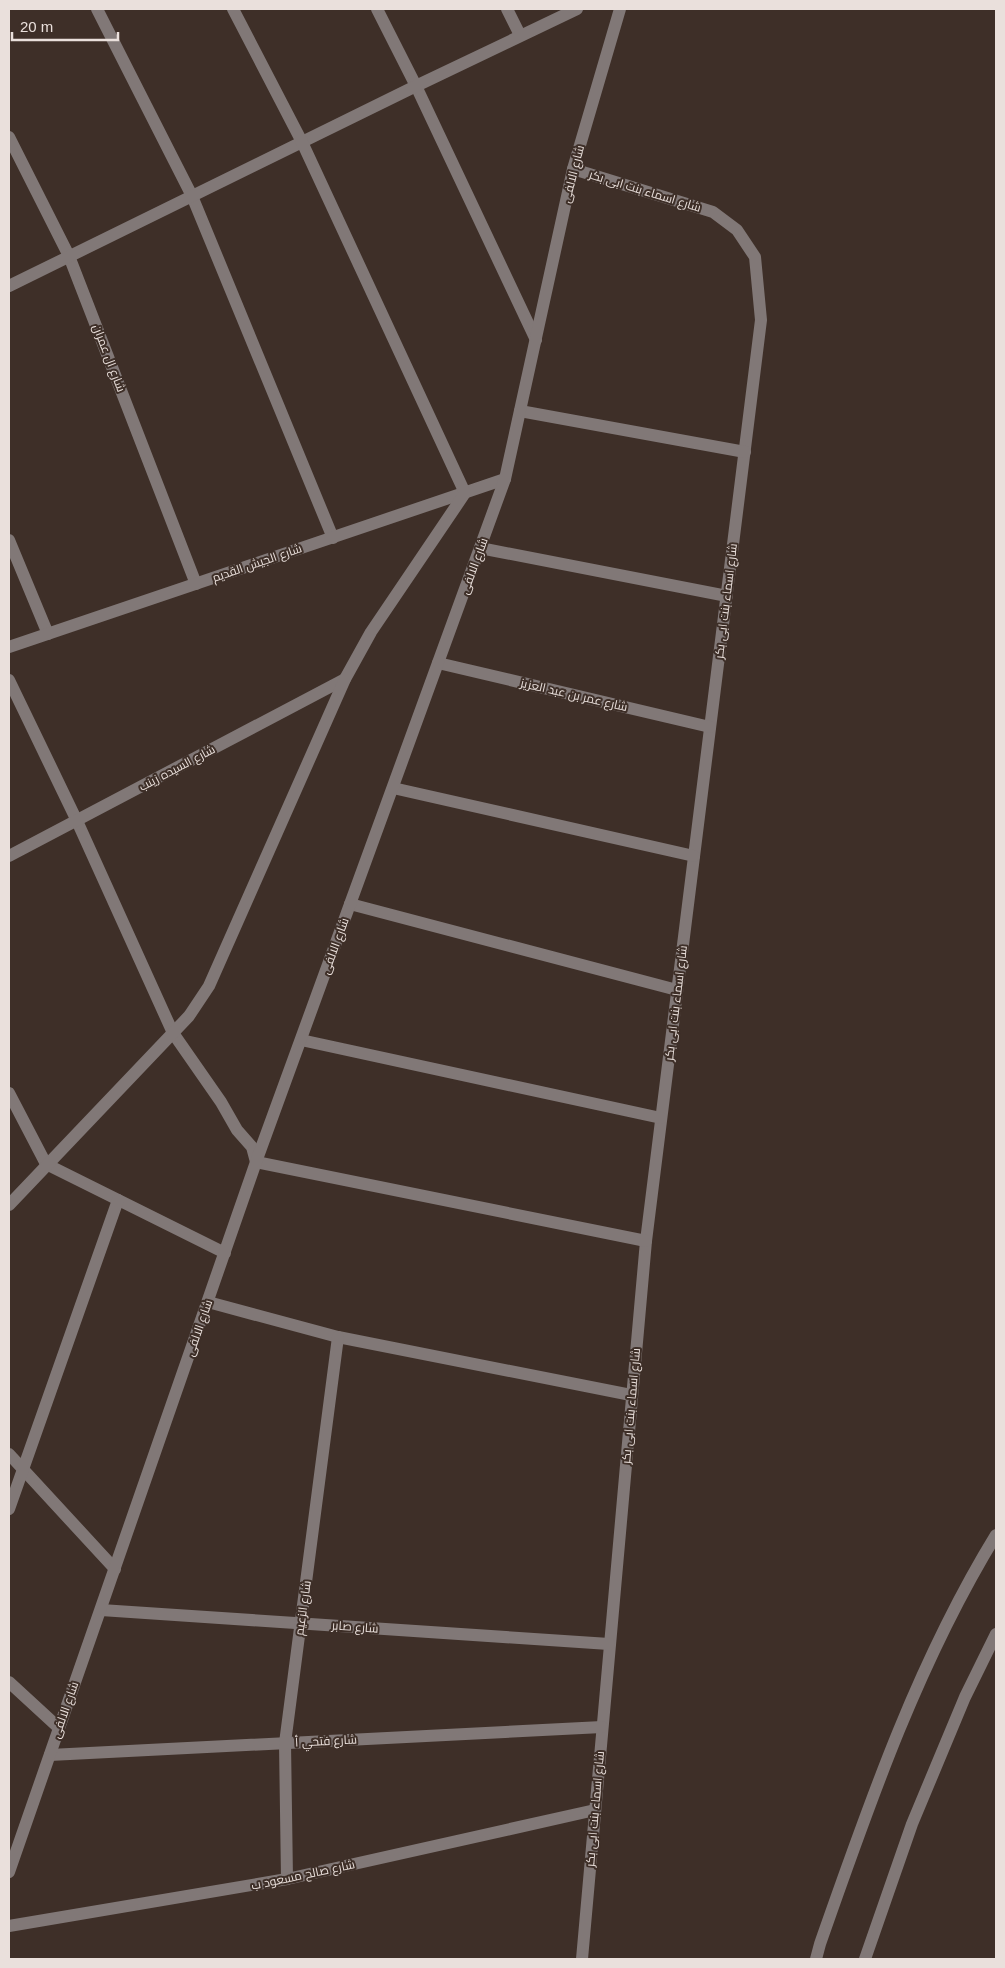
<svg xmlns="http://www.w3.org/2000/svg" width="1005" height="1968" font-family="Helvetica,Cairo,sans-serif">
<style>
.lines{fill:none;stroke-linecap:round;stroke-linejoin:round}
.minor{stroke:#817877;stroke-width:12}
.labels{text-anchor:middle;stroke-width:4;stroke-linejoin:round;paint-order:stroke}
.street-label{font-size:12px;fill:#eae0dc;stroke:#3e2f28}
</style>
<rect width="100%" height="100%" fill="#3e2f28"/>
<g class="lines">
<g class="minor">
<path d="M 97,9 L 192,196 L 333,538"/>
<path d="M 377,9 L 416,86 L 536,340"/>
<path d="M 507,9 L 520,35"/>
<path d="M 9,137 L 69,256 L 196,584"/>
<path d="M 573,169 L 713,212 L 737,230 L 755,257 L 761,320 L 646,1241 L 582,1959"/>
<path d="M 9,286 L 416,86 L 577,9"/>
<path d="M 520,411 L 745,452"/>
<path d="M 9,540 L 48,634"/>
<path d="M 480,548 L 727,596"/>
<path d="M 9,647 L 505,479"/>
<path d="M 438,663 L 710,727"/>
<path d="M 9,680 L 77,821 L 173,1033 L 221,1102 L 237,1130 L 252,1147 L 256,1162 L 646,1241"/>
<path d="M 393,788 L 694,856"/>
<path d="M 9,856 L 345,679"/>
<path d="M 350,904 L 677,990"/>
<path d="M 301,1040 L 661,1118"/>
<path d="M 9,1093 L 46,1164 L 225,1253"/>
<path d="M 9,1205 L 189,1016 L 209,986 L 345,679 L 371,632 L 465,493 L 302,142 L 233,9"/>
<path d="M 208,1302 L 338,1337 L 631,1395"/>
<path d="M 9,1454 L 115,1569"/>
<path d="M 9,1509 L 118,1200"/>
<path d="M 101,1610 L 609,1644"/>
<path d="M 9,1682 L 59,1728"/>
<path d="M 50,1755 L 602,1727"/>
<path d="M 9,1872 L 256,1162 L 505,479 L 573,169 L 620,9"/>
<path d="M 287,1879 L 285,1743 L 338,1337"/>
<path d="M 9,1926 L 287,1879 L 595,1810"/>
<path d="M 816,1959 L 820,1944 C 869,1804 918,1662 996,1535"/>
<path d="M 865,1959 L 912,1824 L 965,1697 L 996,1634"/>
</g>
</g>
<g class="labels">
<g class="street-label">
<text transform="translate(573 174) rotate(-76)" y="4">شارع الالفى</text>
<text transform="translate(645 191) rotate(17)" y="4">شارع اسماء بنت ابى بكر</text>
<text transform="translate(109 358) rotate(69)" y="4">شارع ال عمران</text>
<text transform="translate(257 563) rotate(-19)" y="4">شارع الجيش القديم</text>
<text transform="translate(474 566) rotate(-70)" y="4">شارع الالفى</text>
<text transform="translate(726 601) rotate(-83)" y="4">شارع اسماء بنت ابى بكر</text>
<text transform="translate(574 695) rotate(13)" y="4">شارع عمر بن عبد العزيز</text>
<text transform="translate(177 768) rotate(-28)" y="4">شارع السيده زينب</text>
<text transform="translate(335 946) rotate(-70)" y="4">شارع الالفى</text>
<text transform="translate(676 1003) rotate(-83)" y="4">شارع اسماء بنت ابى بكر</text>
<text transform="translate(199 1328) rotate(-71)" y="4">شارع الالفى</text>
<text transform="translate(631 1406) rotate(-85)" y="4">شارع اسماء بنت ابى بكر</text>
<text transform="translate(303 1608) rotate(-82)" y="4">شارع الزعيم</text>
<text transform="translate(355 1627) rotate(4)" y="4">شارع صابر</text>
<text transform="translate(65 1710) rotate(-71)" y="4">شارع الالفى</text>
<text transform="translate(326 1741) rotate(-3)" y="4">شارع فتحي أ</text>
<text transform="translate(595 1809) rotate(-85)" y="4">شارع اسماء بنت ابى بكر</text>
<text transform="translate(303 1875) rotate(-12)" y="4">شارع صالح مسعود ب</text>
</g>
</g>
<rect width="1005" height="1968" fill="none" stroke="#eae0dc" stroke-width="20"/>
<path d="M12 32v8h106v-8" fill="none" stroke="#eae0dc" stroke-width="2.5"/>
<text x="20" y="32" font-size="15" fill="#eae0dc" stroke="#3e2f28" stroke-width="4" paint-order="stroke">20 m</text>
</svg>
